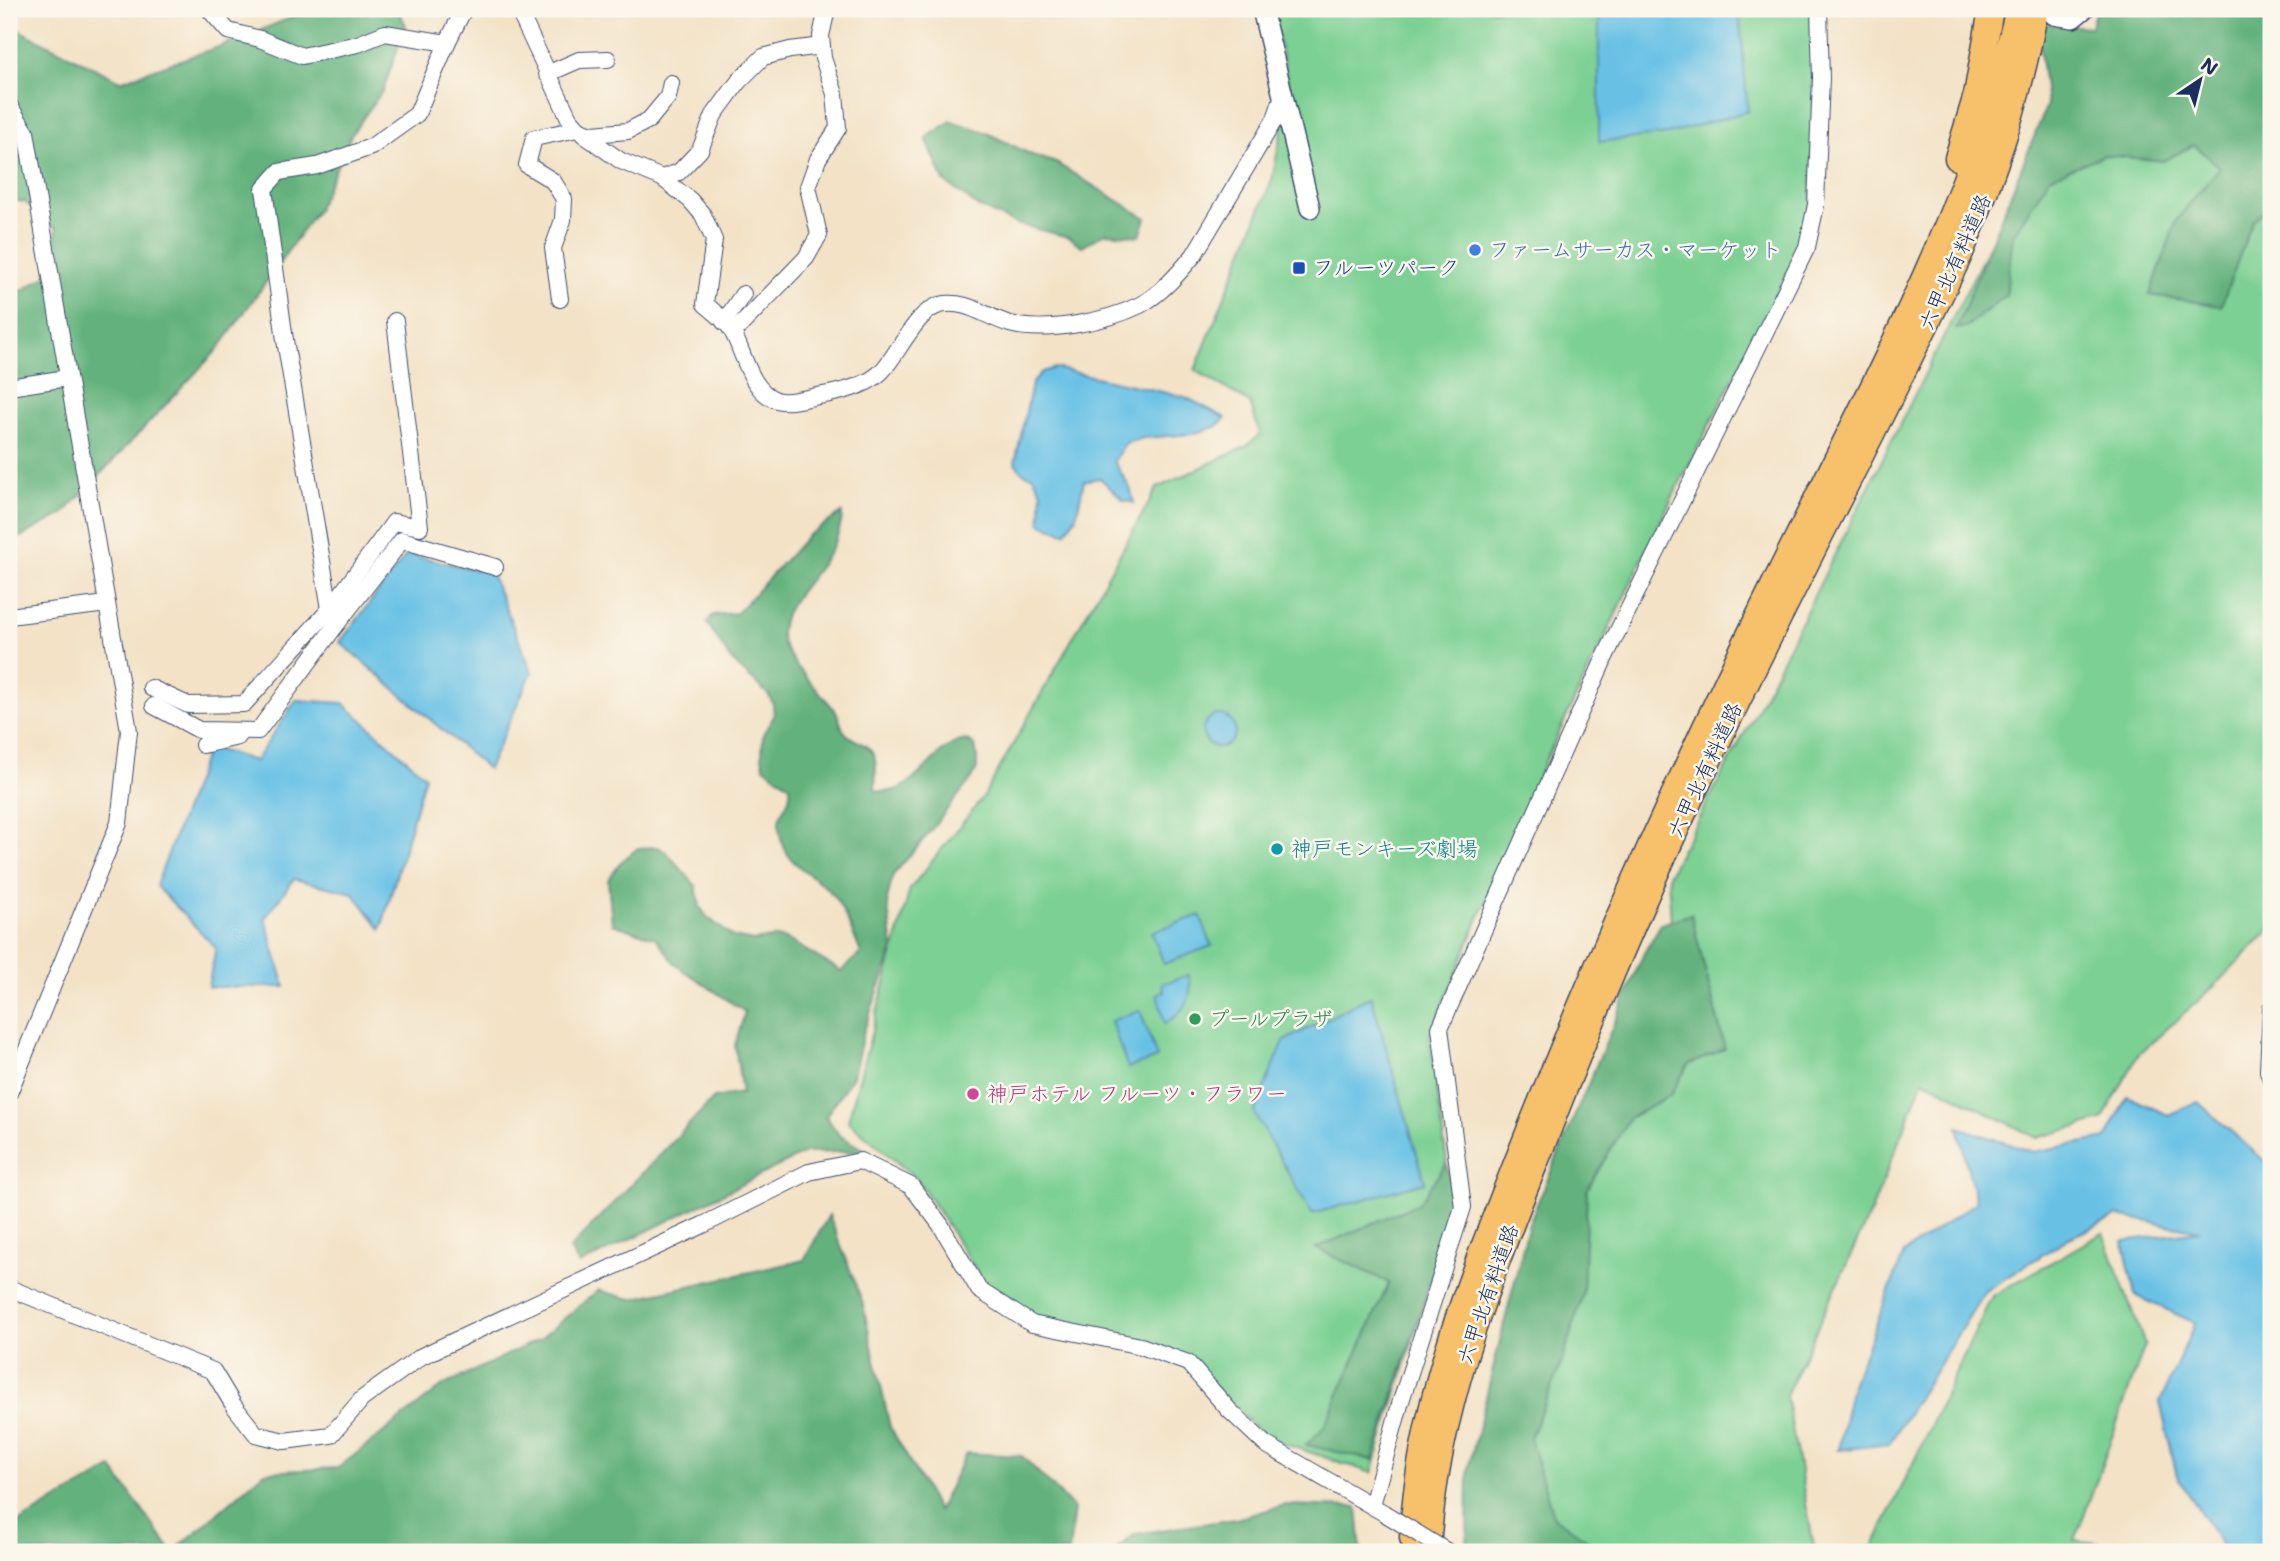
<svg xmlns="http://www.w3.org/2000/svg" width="2280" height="1561" font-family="'Shantell Sans','Klee One',sans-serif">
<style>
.green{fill:#7bd093;stroke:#4b8078;stroke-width:2}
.forest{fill:#64b27d;stroke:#40706e;stroke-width:2}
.water{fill:#68c1e5;stroke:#4278a2;stroke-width:2}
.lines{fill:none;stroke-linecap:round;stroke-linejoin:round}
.minor-casing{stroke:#3b4a6e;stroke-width:18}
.tertiary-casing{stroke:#3b4a6e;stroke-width:22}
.primary-casing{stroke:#3b4a6e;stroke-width:27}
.minor{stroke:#fff;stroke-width:16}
.tertiary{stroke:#fff;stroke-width:19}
.primary{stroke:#f7c06b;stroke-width:24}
.minor-bridge-casing{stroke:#3b4a6e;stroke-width:18;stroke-linecap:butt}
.minor-bridge{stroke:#fff;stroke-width:16}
.shop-dot{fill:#3f7fe0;stroke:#fbf7ec;stroke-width:2.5}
.transit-dot{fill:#1a4fb4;stroke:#fbf7ec;stroke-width:2.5}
.culture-dot{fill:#0f9aa8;stroke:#fbf7ec;stroke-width:2.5}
.leisure-dot{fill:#2e9e5b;stroke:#fbf7ec;stroke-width:2.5}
.hotel-dot{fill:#d1479c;stroke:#fbf7ec;stroke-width:2.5}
.labels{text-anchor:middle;stroke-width:5;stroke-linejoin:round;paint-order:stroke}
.shop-label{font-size:21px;fill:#366cbe;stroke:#fbf7ec;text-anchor:start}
.street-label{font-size:21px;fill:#1b2f5e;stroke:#fbf7ec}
.transit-label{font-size:21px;fill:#164399;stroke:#fbf7ec;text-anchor:start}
.culture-label{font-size:21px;fill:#0d838f;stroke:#fbf7ec;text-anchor:start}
.leisure-label{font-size:21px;fill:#27864d;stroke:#fbf7ec;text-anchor:start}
.hotel-label{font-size:21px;fill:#b23c85;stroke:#fbf7ec;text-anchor:start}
</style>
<rect width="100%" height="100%" fill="#fbf7ec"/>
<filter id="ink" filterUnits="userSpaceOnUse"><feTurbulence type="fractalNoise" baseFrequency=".0143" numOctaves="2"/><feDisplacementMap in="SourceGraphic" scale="14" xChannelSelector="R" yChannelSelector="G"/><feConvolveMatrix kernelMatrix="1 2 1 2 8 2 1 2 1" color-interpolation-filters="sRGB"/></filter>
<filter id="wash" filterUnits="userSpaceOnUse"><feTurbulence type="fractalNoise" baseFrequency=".00686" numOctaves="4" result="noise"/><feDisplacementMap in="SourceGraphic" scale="28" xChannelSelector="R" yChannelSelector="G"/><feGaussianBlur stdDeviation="1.57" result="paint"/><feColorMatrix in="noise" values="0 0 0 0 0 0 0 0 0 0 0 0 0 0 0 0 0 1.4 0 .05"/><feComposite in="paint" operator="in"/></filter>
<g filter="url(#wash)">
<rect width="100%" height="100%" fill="#f3e2c6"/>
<g class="green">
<path d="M 1271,9 L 1814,9 L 1816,46 L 1811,205 L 1800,247 L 1664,514 L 1539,774 L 1430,1036 L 1453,1209 L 1372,1473 L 1270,1439 L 1233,1408 L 1191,1360 L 1032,1318 L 987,1287 L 918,1180 L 848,1121 L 910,889 L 984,796 L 1157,488 L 1247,446 L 1260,434 L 1250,403 L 1195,370 L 1272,180 L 1290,89 Z"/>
<path d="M 2167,114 L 2271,162 L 2271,928 L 2220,981 L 2138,1055 L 2102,1120 L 2037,1138 L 1923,1080 L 1872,1209 L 1786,1395 L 1815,1552 L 1529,1552 L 1530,1299 L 1675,980 L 1668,875 L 1757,710 L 1995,234 L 2057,125 Z"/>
<path d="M 2103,1233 L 2145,1345 L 2075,1540 L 2157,1552 L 1871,1552 L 1992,1296 Z"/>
</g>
<g class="forest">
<path d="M 312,9 L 397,9 L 406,25 L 383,90 L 351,135 L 317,210 L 219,348 L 63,514 L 9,543 L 9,298 L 46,276 L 57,229 L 25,202 L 9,200 L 9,25 L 120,81 L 224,45 Z"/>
<path d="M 2096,9 L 2271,9 L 2271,205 L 2253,220 L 2221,306 L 2150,295 L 2177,219 L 2220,167 L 2194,145 L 2163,161 L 2104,155 L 2050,177 L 2013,235 L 2006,295 L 1966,327 L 1956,329 L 2047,105 L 2039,42 L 2045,24 L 2091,27 Z"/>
<path d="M 951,121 L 985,132 L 1032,155 L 1056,163 L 1146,218 L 1140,236 L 1105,233 L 1082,246 L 1068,237 L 1017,224 L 980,208 L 944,181 L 926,138 Z"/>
<path d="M 842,513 C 841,562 780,597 781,634 C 782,658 823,693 836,712 C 840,717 840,726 844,731 C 850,741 867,742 873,754 C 878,764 875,779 875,790 C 916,801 931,743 967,740 L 975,746 L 977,757 L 977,769 L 972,778 L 920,844 L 893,875 L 887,900 L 893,949 L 864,1030 L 853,1076 L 826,1116 L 839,1135 L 866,1151 L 805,1153 L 579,1265 L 570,1249 L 714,1098 L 742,1093 L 735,1045 L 745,1012 L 676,965 L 656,938 L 612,924 L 608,880 L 621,862 L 638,848 L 658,847 L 667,853 L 696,886 L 700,907 L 707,917 L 733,937 L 754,941 L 777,937 L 788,940 L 841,971 L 861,953 C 855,938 843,907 833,895 C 812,869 781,868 779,825 C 778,809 792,806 790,786 L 764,767 L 762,756 L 763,734 L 774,716 L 773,704 L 768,694 L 732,661 L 707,623 L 713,615 L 737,613 L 807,536 Z"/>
<path d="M 1691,914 L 1725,1049 L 1688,1065 L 1671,1095 L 1629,1118 L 1587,1190 L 1583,1293 L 1562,1362 L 1530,1438 L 1553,1516 L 1604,1552 L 1470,1552 L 1467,1551 L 1468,1470 L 1529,1223 L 1644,953 L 1661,924 Z"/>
<path d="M 1447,1163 L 1453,1209 L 1373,1460 L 1306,1445 L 1324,1427 L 1389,1283 L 1316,1248 L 1419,1203 Z"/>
<path d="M 829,1215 L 862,1301 L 890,1427 L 938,1511 L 966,1453 L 1022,1456 L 1074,1508 L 1069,1552 L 173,1552 L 265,1472 L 338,1468 L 444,1385 L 540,1339 L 598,1290 L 631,1299 L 804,1260 Z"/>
<path d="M 112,1468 L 172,1552 L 9,1552 L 9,1528 Z"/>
<path d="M 1285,1505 L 1357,1507 L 1361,1552 L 1113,1552 L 1135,1534 L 1236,1519 Z"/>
</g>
<g class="water">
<path d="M 1599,9 L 1739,9 L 1748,111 L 1668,134 L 1599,142 Z"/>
<path d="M 1055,368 L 1185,397 L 1226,418 L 1215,427 L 1192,434 L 1143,438 L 1126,443 L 1114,461 L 1130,488 L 1134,503 L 1123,500 L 1100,478 L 1084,481 L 1076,517 L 1065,533 L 1040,523 L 1042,492 L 1033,476 L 1023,473 L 1015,463 L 1032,384 L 1042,372 Z"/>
<path d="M 407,554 L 491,573 L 532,672 L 488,769 L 340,642 Z"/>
<path d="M 296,700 L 343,703 L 425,776 L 381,929 L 353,893 L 294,879 L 265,918 L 285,987 L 208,987 L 216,948 L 156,886 L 208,747 L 255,761 Z"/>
<circle cx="1219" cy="731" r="16"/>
<path d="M 1200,915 L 1212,946 L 1164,964 L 1152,932 Z"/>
<path d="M 1189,975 C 1194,998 1185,1011 1165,1024 L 1157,994 L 1164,992 L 1162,984 Z"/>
<path d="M 1371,996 L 1425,1182 L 1312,1214 L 1254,1113 L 1284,1041 Z"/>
<path d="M 1140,1010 L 1157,1058 L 1128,1068 L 1111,1021 Z"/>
<path d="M 2127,1096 L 2168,1115 L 2198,1102 L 2271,1167 L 2271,1552 L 2221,1552 L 2221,1544 L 2177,1476 L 2160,1402 L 2195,1323 L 2135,1295 L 2123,1241 L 2200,1231 L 2117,1216 L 2069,1238 L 1985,1291 L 1889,1444 L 1838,1450 L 1852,1385 L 1904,1253 L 1976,1202 L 1958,1127 L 2033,1152 L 2107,1138 Z"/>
</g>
</g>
<g filter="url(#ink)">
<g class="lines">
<g class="minor-casing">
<g id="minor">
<path d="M 209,9 L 228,31 L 260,39 L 302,56 L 358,44 L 385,33 L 447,43"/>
<path d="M 518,9 L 569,118 L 584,135 L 621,161 L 662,178 L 690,200 L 703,215 L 714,240 L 705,304 C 713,311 725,320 731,329 C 744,351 749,390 776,400 C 788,404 806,398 818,396 C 837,393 868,386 882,371 C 898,354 917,310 940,305 C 966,299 986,317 1010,324 C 1045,334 1108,321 1140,305 C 1161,294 1179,273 1194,255 L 1275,119 L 1283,95"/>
<path d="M 547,74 L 579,60 L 608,59"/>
<path d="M 9,105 L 26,132 L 129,731 L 119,823 L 9,1093"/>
<path d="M 662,178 L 679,172 L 700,150 L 714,115 L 739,81 L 763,57 L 790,50 L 822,46"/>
<path d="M 560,299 L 553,248 L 563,220 L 564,199 L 553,181 L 527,165 L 534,138 L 578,129 L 592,134 L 628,131 L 649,120 L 668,97 L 671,83"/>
<path d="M 724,322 L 743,294"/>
<path d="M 733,333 L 806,258 L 819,235 L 808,187 L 818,159 L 838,128 L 835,94 L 823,58 L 821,36 L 827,9"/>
<path d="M 9,387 L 67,378"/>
<path d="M 9,616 L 107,604"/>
<path d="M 336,625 L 330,609 L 285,340 L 264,189 L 279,172 L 317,166 L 371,147 L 417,114 L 447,43 L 464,9"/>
<path d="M 151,688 L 188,705 L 244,704 L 330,609 L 394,522 L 420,527 L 395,321"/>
<path d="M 154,706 L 199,730 L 258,731 L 336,625 L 402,540 L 495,567"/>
<path d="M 203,745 L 238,737"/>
<path d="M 2271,1080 L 2268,1071 L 2271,1008"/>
<path d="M 9,1288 L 213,1371 L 234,1406 L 256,1434 L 284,1441 L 331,1435 L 362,1399 L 422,1356 L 703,1225 L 809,1172 L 860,1161 L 911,1186 L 940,1224 L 979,1290 L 1032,1324 L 1141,1346 L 1188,1363 L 1229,1410 L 1265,1444 L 1384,1513"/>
<path d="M 1372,1505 L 1401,1401 L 1463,1207 L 1440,1028 L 1604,659 L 1807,247 L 1816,205 L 1821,78 L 1819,9"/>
</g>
</g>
<g class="tertiary-casing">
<g id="tertiary">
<path d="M 1262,9 L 1310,208"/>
<path d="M 2054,15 L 2073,18 L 2084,9"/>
</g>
</g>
<g class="primary-casing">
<g id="primary">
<path d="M 1957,158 L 1976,95 L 1991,9"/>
<path d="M 1412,1538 C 1418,1403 1473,1272 1522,1148 C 1598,955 1684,766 1776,580 C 1867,394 1971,212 2018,9"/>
<path d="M 1428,1552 C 1435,1409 1493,1271 1545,1139 C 1594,1014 1646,890 1705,769 C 1787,596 1878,428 1960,255 C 1995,173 2020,97 2036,9"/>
</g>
</g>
<use href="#minor" class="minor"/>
<use href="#tertiary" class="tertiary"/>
<use href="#primary" class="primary"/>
<g class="minor-bridge-casing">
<path id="minor-bridge" d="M 1384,1513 L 1448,1552"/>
</g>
<use href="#minor-bridge" class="minor-bridge"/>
</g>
</g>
<circle class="shop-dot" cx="1475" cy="250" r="7"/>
<rect class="transit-dot" x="1292" y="261" width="14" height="14" rx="3.5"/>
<circle class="culture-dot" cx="1277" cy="849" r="7"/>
<circle class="leisure-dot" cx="1195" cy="1019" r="7"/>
<circle class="hotel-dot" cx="973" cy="1094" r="7"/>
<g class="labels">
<g class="shop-label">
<text x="1489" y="257">ファームサーカス・マーケット</text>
</g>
<g class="street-label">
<text transform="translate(1955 262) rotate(-66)" y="7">六甲北有料道路</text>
<text transform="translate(1705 770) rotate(-65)" y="7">六甲北有料道路</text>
<text transform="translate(1488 1294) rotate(-71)" y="7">六甲北有料道路</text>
</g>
<g class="transit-label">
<text x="1313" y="275">フルーツパーク</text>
</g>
<g class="culture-label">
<text x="1291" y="856">神戸モンキーズ劇場</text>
</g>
<g class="leisure-label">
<text x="1209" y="1026">プールプラザ</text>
</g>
<g class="hotel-label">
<text x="987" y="1101">神戸ホテル フルーツ・フラワー</text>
</g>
</g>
<rect width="2280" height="1561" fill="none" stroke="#fbf7ec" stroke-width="35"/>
<g transform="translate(2200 80) rotate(35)" stroke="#fbf7ec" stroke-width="5" paint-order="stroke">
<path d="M0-5L12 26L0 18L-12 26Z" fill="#1b2f5e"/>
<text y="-10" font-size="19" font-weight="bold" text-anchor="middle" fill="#1b2f5e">N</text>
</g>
</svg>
